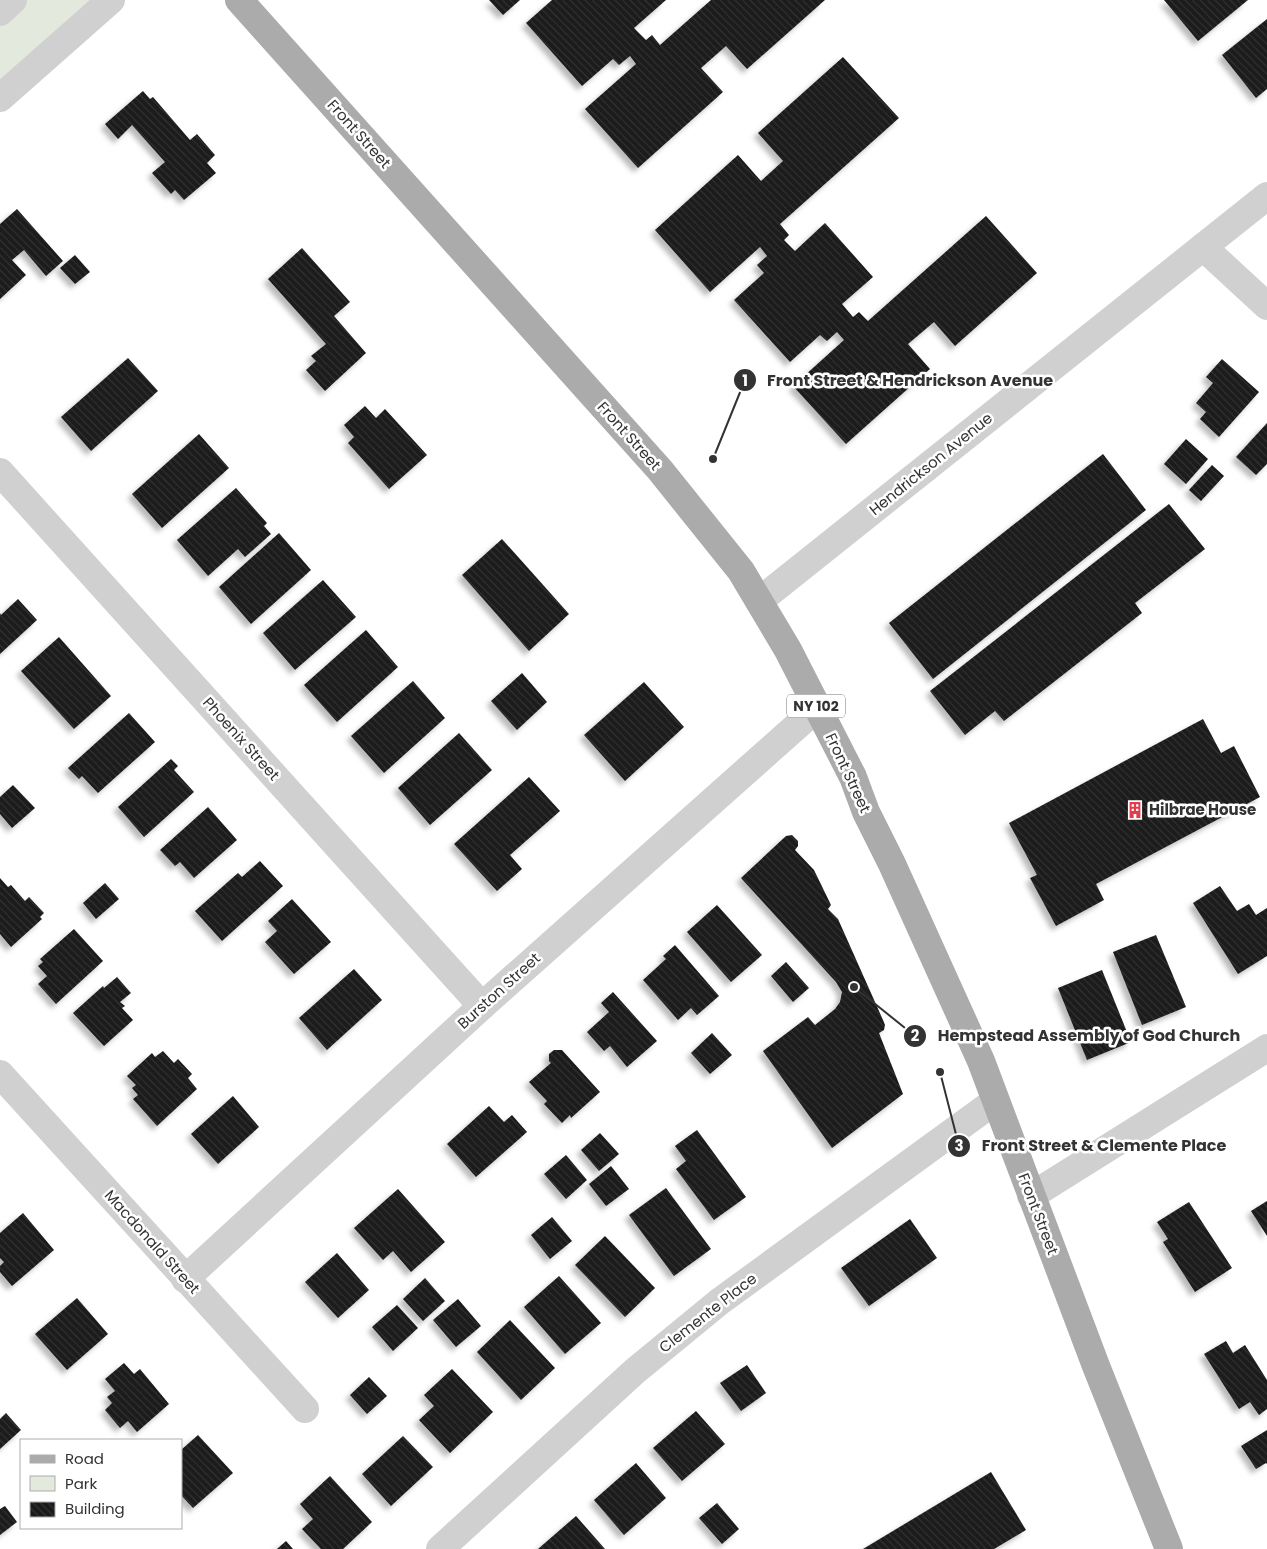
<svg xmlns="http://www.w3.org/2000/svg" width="1267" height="1549" font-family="Poppins,sans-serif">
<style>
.green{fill:#e3e9dc}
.building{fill:url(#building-back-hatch);filter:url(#shadow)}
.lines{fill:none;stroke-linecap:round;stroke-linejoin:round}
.minor{stroke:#d0d0d0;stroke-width:28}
.major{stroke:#ababab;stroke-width:28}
.labels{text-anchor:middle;stroke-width:5;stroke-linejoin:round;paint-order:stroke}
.shield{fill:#fff;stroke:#707070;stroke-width:1}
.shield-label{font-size:14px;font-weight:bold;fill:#333}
.street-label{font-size:15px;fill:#333;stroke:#fff}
.poi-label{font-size:15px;font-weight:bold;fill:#333;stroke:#fff;text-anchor:start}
.leader{fill:none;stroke:#333;stroke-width:2}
.callout-dot{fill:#333;stroke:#fff;stroke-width:2}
.mark-label{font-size:15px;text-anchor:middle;font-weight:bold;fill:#fff}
.callout-label{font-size:16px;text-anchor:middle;font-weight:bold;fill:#333;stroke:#fff;stroke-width:5;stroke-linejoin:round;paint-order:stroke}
</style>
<defs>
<pattern id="building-back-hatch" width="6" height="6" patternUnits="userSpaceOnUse" patternTransform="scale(1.25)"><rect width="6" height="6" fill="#1a1a1a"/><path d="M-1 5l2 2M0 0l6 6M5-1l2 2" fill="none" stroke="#333"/></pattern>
<filter id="shadow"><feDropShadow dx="-4.5" dy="4.5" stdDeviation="2.5" flood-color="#0004"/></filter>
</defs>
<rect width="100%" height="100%" fill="#fff"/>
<path class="green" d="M 13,0 L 111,0 L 0,98 L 0,12 Z"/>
<g class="building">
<path d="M 489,0 L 520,0 L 503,15 Z"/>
<path d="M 552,0 L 666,0 L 634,28 L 646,40 L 652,35 L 660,45 L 711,0 L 825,0 L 747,69 L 726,46 L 701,68 L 723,92 L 638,168 L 585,109 L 636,64 L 630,56 L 619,65 L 613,59 L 582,86 L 526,23 Z"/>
<path d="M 1164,0 L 1248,0 L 1198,41 Z"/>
<path d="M 1267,19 L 1267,89 L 1256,98 L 1222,55 Z"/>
<path d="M 843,57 L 899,118 L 780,224 L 789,235 L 784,240 L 795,251 L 825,223 L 873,277 L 842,304 L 853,317 L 859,312 L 868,321 L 986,216 L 1037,273 L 955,346 L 934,322 L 908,344 L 930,369 L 846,444 L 793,386 L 844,340 L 837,332 L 827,341 L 820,335 L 790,362 L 734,300 L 764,273 L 757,265 L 767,256 L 760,247 L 710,292 L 655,230 L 738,155 L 761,181 L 783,161 L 758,133 Z"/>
<path d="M 143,91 L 150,99 L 153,97 L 190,140 L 197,134 L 215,155 L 207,163 L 216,173 L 184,200 L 175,190 L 171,194 L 152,173 L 165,162 L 132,125 L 118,139 L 105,124 Z"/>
<path d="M 17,209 L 63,261 L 46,276 L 24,250 L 12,260 L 26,275 L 0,299 L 0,224 Z"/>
<path d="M 302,248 L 350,302 L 334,316 L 366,353 L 325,391 L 306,370 L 316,361 L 311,356 L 326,344 L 268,279 Z"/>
<path d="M 75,255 L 90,272 L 75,284 L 60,268 Z"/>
<path d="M 128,358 L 158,391 L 91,451 L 61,417 Z"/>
<path d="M 1222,359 L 1259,392 L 1219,437 L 1200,419 L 1206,412 L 1196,403 L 1213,383 L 1206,377 Z"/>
<path d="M 365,406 L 376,418 L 385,409 L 427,455 L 389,489 L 348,443 L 354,437 L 344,425 Z"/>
<path d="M 1267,423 L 1267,464 L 1256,475 L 1236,457 Z"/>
<path d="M 199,434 L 229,468 L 162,528 L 132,494 Z"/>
<path d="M 1186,439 L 1208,459 L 1186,484 L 1164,464 Z"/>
<path d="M 1103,454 L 1146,510 L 933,679 L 889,623 Z"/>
<path d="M 1212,465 L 1224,476 L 1201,501 L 1189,490 Z"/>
<path d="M 236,488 L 267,523 L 264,526 L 271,534 L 245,557 L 238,549 L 208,576 L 177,540 Z"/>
<path d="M 1169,504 L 1205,549 L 1135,603 L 1142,613 L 1004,721 L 995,711 L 965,735 L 930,691 Z"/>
<path d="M 279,533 L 311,570 L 251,624 L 219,587 Z"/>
<path d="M 502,539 L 569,614 L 529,651 L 462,575 Z"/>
<path d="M 323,580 L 356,617 L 295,670 L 263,633 Z"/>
<path d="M 18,599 L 37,620 L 0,654 L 0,613 L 1,615 Z"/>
<path d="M 366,630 L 398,667 L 337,722 L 304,685 Z"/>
<path d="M 59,637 L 111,696 L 74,729 L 21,671 Z"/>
<path d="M 522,673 L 547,702 L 517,730 L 491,701 Z"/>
<path d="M 413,681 L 445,718 L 384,773 L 351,736 Z"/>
<path d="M 644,682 L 684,727 L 625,781 L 584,735 Z"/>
<path d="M 129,713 L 155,742 L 98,793 L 82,776 L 79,779 L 68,768 Z"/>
<path d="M 1203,719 L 1221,753 L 1234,746 L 1260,797 L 1096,884 L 1104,900 L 1056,926 L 1030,878 L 1037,875 L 1009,823 Z"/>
<path d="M 459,733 L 492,770 L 430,825 L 398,788 Z"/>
<path d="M 171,759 L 178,766 L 174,770 L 194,792 L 144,837 L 118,807 Z"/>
<path d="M 529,777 L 560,811 L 510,855 L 522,869 L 497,891 L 454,844 Z"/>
<path d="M 13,785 L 35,808 L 12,828 L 0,814 L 0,797 Z"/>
<path d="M 208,807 L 237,840 L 194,878 L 180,862 L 175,866 L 160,850 Z"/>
<path d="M 792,835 L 798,841 L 798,846 L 795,850 L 814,870 L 831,905 L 828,909 L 838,919 L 883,1020 L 885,1025 L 884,1030 L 879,1033 L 903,1094 L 832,1148 L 763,1051 L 808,1017 L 815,1025 L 835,1009 L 840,1002 L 842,992 L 836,982 L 741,878 L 786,836 Z"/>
<path d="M 260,861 L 283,886 L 222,941 L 195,911 L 238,873 L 242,877 Z"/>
<path d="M 0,878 L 8,887 L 11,885 L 25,901 L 29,897 L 44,913 L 40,917 L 42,919 L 11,947 L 0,934 Z"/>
<path d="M 105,883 L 119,899 L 96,919 L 83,903 Z"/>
<path d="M 1220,886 L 1237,911 L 1249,904 L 1256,915 L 1267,908 L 1267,956 L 1238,974 L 1193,903 Z"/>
<path d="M 292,899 L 331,942 L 294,974 L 265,942 L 277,931 L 268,921 Z"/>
<path d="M 717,905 L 762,955 L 731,982 L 687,932 Z"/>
<path d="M 74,929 L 103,961 L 56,1004 L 38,984 L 47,976 L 38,966 L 43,962 L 40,959 Z"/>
<path d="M 1156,935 L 1186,1007 L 1142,1025 L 1113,952 Z"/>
<path d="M 675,945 L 719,996 L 697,1015 L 691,1008 L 678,1020 L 643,980 L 666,959 L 663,956 Z"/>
<path d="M 786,962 L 809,988 L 793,1002 L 771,976 Z"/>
<path d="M 354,969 L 382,1000 L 327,1050 L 299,1018 Z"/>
<path d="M 1102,970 L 1131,1042 L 1087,1060 L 1058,988 Z"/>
<path d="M 117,977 L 131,993 L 120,1002 L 125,1006 L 122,1008 L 133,1020 L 104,1046 L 73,1013 L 103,986 L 104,988 Z"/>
<path d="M 613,992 L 657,1041 L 627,1067 L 610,1046 L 604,1051 L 587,1032 L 609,1012 L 601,1003 Z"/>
<path d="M 712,1033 L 732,1055 L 710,1074 L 691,1053 Z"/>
<path d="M 554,1050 L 562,1050 L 600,1092 L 571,1118 L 570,1115 L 562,1123 L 544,1104 L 547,1101 L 529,1082 L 551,1063 L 549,1061 L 549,1054 Z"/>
<path d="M 163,1051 L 174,1063 L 178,1059 L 192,1074 L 188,1078 L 197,1089 L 157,1126 L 133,1099 L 138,1095 L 132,1088 L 136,1085 L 127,1076 L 152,1053 L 155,1057 Z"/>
<path d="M 233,1096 L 259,1127 L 218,1164 L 191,1134 Z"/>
<path d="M 489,1106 L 504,1122 L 512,1115 L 527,1132 L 476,1177 L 447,1144 Z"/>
<path d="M 697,1130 L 746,1197 L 714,1220 L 676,1169 L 686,1161 L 675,1146 Z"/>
<path d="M 600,1133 L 619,1154 L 599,1171 L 581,1150 Z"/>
<path d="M 566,1155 L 587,1180 L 566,1199 L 544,1174 Z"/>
<path d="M 611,1166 L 629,1189 L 606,1206 L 589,1184 Z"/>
<path d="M 666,1188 L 711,1249 L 674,1276 L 629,1215 Z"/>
<path d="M 398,1189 L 445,1242 L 411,1272 L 393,1251 L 383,1260 L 354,1228 Z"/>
<path d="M 1267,1201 L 1267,1236 L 1251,1211 Z"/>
<path d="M 1189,1202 L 1232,1268 L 1195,1292 L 1163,1242 L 1168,1239 L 1157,1222 Z"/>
<path d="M 23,1213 L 54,1250 L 12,1286 L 0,1272 L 0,1266 L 4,1262 L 0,1258 L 0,1233 Z"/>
<path d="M 552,1217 L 572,1241 L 550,1259 L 531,1235 Z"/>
<path d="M 910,1219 L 937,1258 L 869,1306 L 841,1268 Z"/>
<path d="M 605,1236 L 655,1288 L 625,1317 L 575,1265 Z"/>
<path d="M 337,1253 L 369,1290 L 338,1318 L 305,1282 Z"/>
<path d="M 559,1276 L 601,1323 L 565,1354 L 524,1307 Z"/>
<path d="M 425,1278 L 445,1301 L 423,1321 L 403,1299 Z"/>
<path d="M 77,1298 L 108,1334 L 67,1370 L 35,1334 Z"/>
<path d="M 458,1299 L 481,1326 L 456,1347 L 433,1320 Z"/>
<path d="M 397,1305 L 418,1328 L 393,1351 L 372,1327 Z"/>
<path d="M 510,1320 L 555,1368 L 521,1400 L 477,1352 Z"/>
<path d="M 1226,1341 L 1233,1353 L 1245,1345 L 1267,1380 L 1267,1409 L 1259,1415 L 1250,1402 L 1239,1409 L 1204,1354 Z"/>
<path d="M 124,1363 L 134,1374 L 140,1369 L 169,1404 L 137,1432 L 128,1421 L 120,1428 L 105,1410 L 112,1403 L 107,1397 L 115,1391 L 105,1379 Z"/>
<path d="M 747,1365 L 766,1393 L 741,1411 L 720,1383 Z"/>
<path d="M 452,1369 L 493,1412 L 450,1453 L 419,1420 L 434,1406 L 424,1395 Z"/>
<path d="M 369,1377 L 387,1396 L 367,1414 L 350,1395 Z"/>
<path d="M 696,1411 L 725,1444 L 682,1481 L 653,1448 Z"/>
<path d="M 6,1413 L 21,1430 L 0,1449 L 0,1419 Z"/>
<path d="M 1267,1430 L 1267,1464 L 1266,1463 L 1256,1469 L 1241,1446 Z"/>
<path d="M 198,1435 L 233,1473 L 193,1508 L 181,1495 L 181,1450 Z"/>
<path d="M 403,1436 L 433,1467 L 391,1506 L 362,1474 Z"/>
<path d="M 636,1463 L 666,1498 L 624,1535 L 594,1500 Z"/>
<path d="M 991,1472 L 1026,1530 L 994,1549 L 863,1549 Z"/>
<path d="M 330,1476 L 372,1522 L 343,1549 L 321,1549 L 302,1529 L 313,1519 L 300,1504 Z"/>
<path d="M 717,1503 L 739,1529 L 722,1544 L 699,1518 Z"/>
<path d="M 5,1506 L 17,1522 L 0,1535 L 0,1509 Z"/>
<path d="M 576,1516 L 605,1549 L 538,1549 Z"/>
<path d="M 286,1541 L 293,1549 L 277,1549 Z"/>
</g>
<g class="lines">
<g class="minor">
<path d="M 0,12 L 13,0"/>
<path d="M 0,98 L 111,0"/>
<path d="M 1203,247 L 1267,306"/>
<path d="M 0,472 L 482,1006"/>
<path d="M 759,601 L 1267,196"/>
<path d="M 0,1074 L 305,1409"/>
<path d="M 1031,1196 L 1267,1048"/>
<path d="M 185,1279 L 482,1006 L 817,708"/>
<path d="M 440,1549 L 635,1371 L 719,1302 L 995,1101"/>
</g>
<path class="major" d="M 239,0 L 660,470 L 741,571 L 788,650 L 853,777 L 866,812 L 892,864 L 981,1061 L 1096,1366 L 1169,1549"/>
</g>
<defs>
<g id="building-bare" transform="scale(1.35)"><path d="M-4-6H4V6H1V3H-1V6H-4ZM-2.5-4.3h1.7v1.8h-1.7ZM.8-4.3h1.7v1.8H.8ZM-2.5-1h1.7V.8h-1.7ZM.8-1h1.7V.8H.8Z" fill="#e23c4f" stroke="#fff" stroke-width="2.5" paint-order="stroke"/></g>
</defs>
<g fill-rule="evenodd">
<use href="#building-bare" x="1135" y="810"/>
</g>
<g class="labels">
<rect class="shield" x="787" y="694.5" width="58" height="23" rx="4"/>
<g class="shield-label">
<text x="816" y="711">NY 102</text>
</g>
<g class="street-label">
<text transform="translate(359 134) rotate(48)" y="5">Front Street</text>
<text transform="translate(629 436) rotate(48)" y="5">Front Street</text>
<text transform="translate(931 464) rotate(-39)" y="5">Hendrickson Avenue</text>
<text transform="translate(241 739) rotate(48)" y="5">Phoenix Street</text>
<text transform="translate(848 773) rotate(65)" y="5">Front Street</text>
<text transform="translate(499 991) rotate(-42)" y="5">Burston Street</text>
<text transform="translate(1038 1214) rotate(69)" y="5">Front Street</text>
<text transform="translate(152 1242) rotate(48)" y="5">Macdonald Street</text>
<text transform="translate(708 1313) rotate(-38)" y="5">Clemente Place</text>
</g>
<g class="poi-label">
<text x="1149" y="815">Hilbrae House</text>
</g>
</g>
<path class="leader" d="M713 459L745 380M854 987L915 1036M940 1072L959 1146"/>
<g class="callout-dot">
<circle cx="713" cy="459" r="5"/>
<circle cx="854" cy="987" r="5"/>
<circle cx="940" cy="1072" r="5"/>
<circle cx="745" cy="380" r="12"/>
<circle cx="915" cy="1036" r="12"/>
<circle cx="959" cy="1146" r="12"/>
</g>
<g class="mark-label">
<text x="745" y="386">1</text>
<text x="915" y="1041">2</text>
<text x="959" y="1151">3</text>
</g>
<g class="callout-label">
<text x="910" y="386">Front Street &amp; Hendrickson Avenue</text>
<text x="1089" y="1041">Hempstead Assembly of God Church</text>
<text x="1104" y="1151">Front Street &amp; Clemente Place</text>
</g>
<rect x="20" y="1439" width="162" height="90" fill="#ffffff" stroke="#adadad"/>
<rect x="30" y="1455" width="25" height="8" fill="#ababab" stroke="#adadad"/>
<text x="65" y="1464" font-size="15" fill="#333333">Road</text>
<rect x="30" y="1476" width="25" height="15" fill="#e3e9dc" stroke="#adadad"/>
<text x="65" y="1489" font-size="15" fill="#333333">Park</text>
<rect x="30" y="1502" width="25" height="15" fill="url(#building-back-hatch)" stroke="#adadad"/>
<text x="65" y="1514" font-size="15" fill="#333333">Building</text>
</svg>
